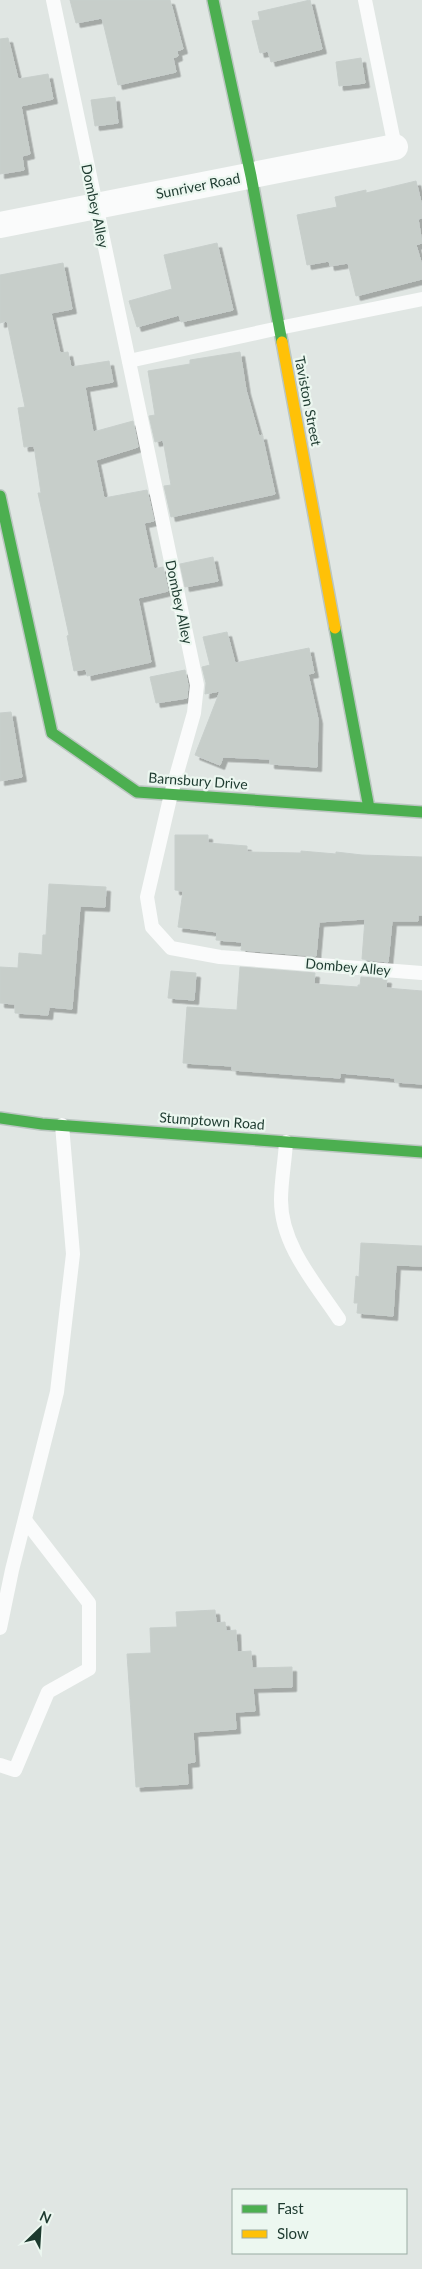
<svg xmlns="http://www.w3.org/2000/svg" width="422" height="2269" font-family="Lato,sans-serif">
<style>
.building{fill:#c7ceca;stroke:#c8cfcc;filter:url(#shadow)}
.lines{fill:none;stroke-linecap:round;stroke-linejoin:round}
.fast-casing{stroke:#bbc6c1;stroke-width:14}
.slow-casing{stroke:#bbc6c1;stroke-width:14}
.lane{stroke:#fafbfb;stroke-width:14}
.street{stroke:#fafbfb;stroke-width:26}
.fast{stroke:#4caf50;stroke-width:11}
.slow{stroke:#ffc107;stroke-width:11}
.labels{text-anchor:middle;stroke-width:4.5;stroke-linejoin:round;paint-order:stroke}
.street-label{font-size:14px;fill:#1d3a2f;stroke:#ecf7f0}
</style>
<defs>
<filter id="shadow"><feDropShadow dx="4.5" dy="4.5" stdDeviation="0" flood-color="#0004"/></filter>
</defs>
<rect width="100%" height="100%" fill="#e0e6e3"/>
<g class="building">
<path d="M 70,0 L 170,0 L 183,49 L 177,51 L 178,56 L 173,58 L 176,72 L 118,85 L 102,18 L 76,23 Z"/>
<path d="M 310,0 L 322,49 L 271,62 L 268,51 L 260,53 L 252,21 L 260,20 L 258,12 Z"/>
<path d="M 8,38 L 18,79 L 48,74 L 53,99 L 21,106 L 30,154 L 22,156 L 24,170 L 0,174 L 0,39 Z"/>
<path d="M 361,58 L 365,83 L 339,86 L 336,62 Z"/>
<path d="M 115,97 L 118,123 L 95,126 L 91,100 Z"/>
<path d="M 416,181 L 422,206 L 422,218 L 418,219 L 422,243 L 416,245 L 422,265 L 422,279 L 356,296 L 348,263 L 330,266 L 329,261 L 307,265 L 297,215 L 337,207 L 335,197 L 366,190 L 366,193 Z"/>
<path d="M 217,243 L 233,310 L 181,322 L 179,315 L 137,327 L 129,301 L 172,289 L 164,255 Z"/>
<path d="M 63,263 L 72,309 L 51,313 L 60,353 L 68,352 L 71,367 L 109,361 L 113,382 L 85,387 L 93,432 L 133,421 L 138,447 L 96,460 L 104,498 L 147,490 L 154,521 L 144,523 L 154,569 L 163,567 L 168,591 L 138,598 L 151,662 L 87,676 L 86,669 L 74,671 L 67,636 L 69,635 L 38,493 L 41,493 L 34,446 L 24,447 L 18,408 L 25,407 L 7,321 L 0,323 L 0,275 Z"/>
<path d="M 240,352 L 246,390 L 259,436 L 262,435 L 275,494 L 171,517 L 164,486 L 171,485 L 163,440 L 155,442 L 149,416 L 155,415 L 148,371 L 190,364 L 190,360 Z"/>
<path d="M 213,557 L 218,581 L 185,587 L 180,564 Z"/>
<path d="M 227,632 L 235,663 L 309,648 L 314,673 L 308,674 L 318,719 L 317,767 L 270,764 L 270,759 L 223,757 L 220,765 L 195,755 L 220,691 L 205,694 L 206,683 L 202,667 L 210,665 L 203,637 Z"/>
<path d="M 185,670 L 188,685 L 187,698 L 156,703 L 150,677 Z"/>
<path d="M 11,712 L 22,777 L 0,781 L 0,713 Z"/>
<path d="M 175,835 L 208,835 L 208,843 L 247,846 L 247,852 L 301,853 L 301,851 L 336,854 L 336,852 L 362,855 L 422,857 L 422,915 L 418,915 L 418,921 L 392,921 L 388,962 L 362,959 L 365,919 L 319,922 L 316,956 L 241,950 L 242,942 L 216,940 L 217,932 L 178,927 L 183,891 L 175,890 Z"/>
<path d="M 49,884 L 106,887 L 105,907 L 80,906 L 72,1009 L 49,1007 L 48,1015 L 15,1013 L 15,1004 L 0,1003 L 0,967 L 18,968 L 19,953 L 42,955 L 43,935 L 46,935 Z"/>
<path d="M 240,967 L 315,973 L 314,984 L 358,987 L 358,985 L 360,985 L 361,977 L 387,979 L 386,988 L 422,991 L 422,1084 L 395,1082 L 395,1078 L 340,1073 L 340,1078 L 299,1075 L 232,1070 L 232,1066 L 183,1063 L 187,1007 L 237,1010 Z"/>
<path d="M 171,971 L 196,973 L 194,1000 L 168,998 Z"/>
<path d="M 361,1243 L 422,1246 L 422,1266 L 396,1265 L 393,1316 L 357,1313 L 358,1303 L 354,1303 L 356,1276 L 359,1277 Z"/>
<path d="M 215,1610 L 216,1623 L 225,1622 L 226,1631 L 236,1630 L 237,1652 L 251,1651 L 252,1668 L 292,1667 L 292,1687 L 253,1688 L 255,1711 L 235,1712 L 236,1729 L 193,1732 L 195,1762 L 187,1763 L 188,1784 L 136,1787 L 127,1654 L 151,1653 L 150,1628 L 177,1627 L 176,1612 Z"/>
</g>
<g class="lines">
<g class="fast-casing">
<g id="fast">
<path d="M 213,0 L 251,176 L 282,342"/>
<path d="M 0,496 L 52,733 L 137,792 L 422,812"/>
<path d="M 335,628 L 369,808"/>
<path d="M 0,1118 L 42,1124 L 422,1152"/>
</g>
</g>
<g class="slow-casing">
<path id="slow" d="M 282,342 L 335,628"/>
</g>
<g class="lane">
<path d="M 53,0 L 197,685 L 194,713 L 171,794 L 147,897 L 152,927 L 171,948 L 220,957 L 422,973"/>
<path d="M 365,0 L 395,147"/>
<path d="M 129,361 L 279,328 L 422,299"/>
<path d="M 286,1142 C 285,1161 281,1181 281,1200 C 281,1245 315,1283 339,1319"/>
<path d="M 0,1628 L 12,1570 L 57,1392 L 73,1254 L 62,1125"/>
<path d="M 0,1765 L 15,1770 L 48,1692 L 89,1669 L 89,1603 L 25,1520"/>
</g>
<path class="street" d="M 0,225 L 395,147"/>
<use href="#fast" class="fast"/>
<use href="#slow" class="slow"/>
</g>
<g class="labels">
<g class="street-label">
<text transform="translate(198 186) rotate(-11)" y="5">Sunriver Road</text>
<text transform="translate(95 206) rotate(78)" y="5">Dombey Alley</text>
<text transform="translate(308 401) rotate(79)" y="5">Taviston Street</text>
<text transform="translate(179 602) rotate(78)" y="5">Dombey Alley</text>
<text transform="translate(198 781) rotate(4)" y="5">Barnsbury Drive</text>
<text transform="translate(348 967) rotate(5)" y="5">Dombey Alley</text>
<text transform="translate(212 1121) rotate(4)" y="5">Stumptown Road</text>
</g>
</g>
<rect x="232" y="2189" width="175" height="65" fill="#ecf7f0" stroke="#99aba3"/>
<rect x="242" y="2205" width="25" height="8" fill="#4caf50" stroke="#99aba3"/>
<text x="277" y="2214" font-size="15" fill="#1d3a2f">Fast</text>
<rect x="242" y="2230" width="25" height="8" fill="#ffc107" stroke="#99aba3"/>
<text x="277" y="2239" font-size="15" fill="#1d3a2f">Slow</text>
<g transform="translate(40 2229) rotate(25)" stroke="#ecf7f0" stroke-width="4" paint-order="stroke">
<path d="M0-4L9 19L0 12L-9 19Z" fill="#1d3a2f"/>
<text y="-8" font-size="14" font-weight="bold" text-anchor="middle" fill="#1d3a2f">N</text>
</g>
</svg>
